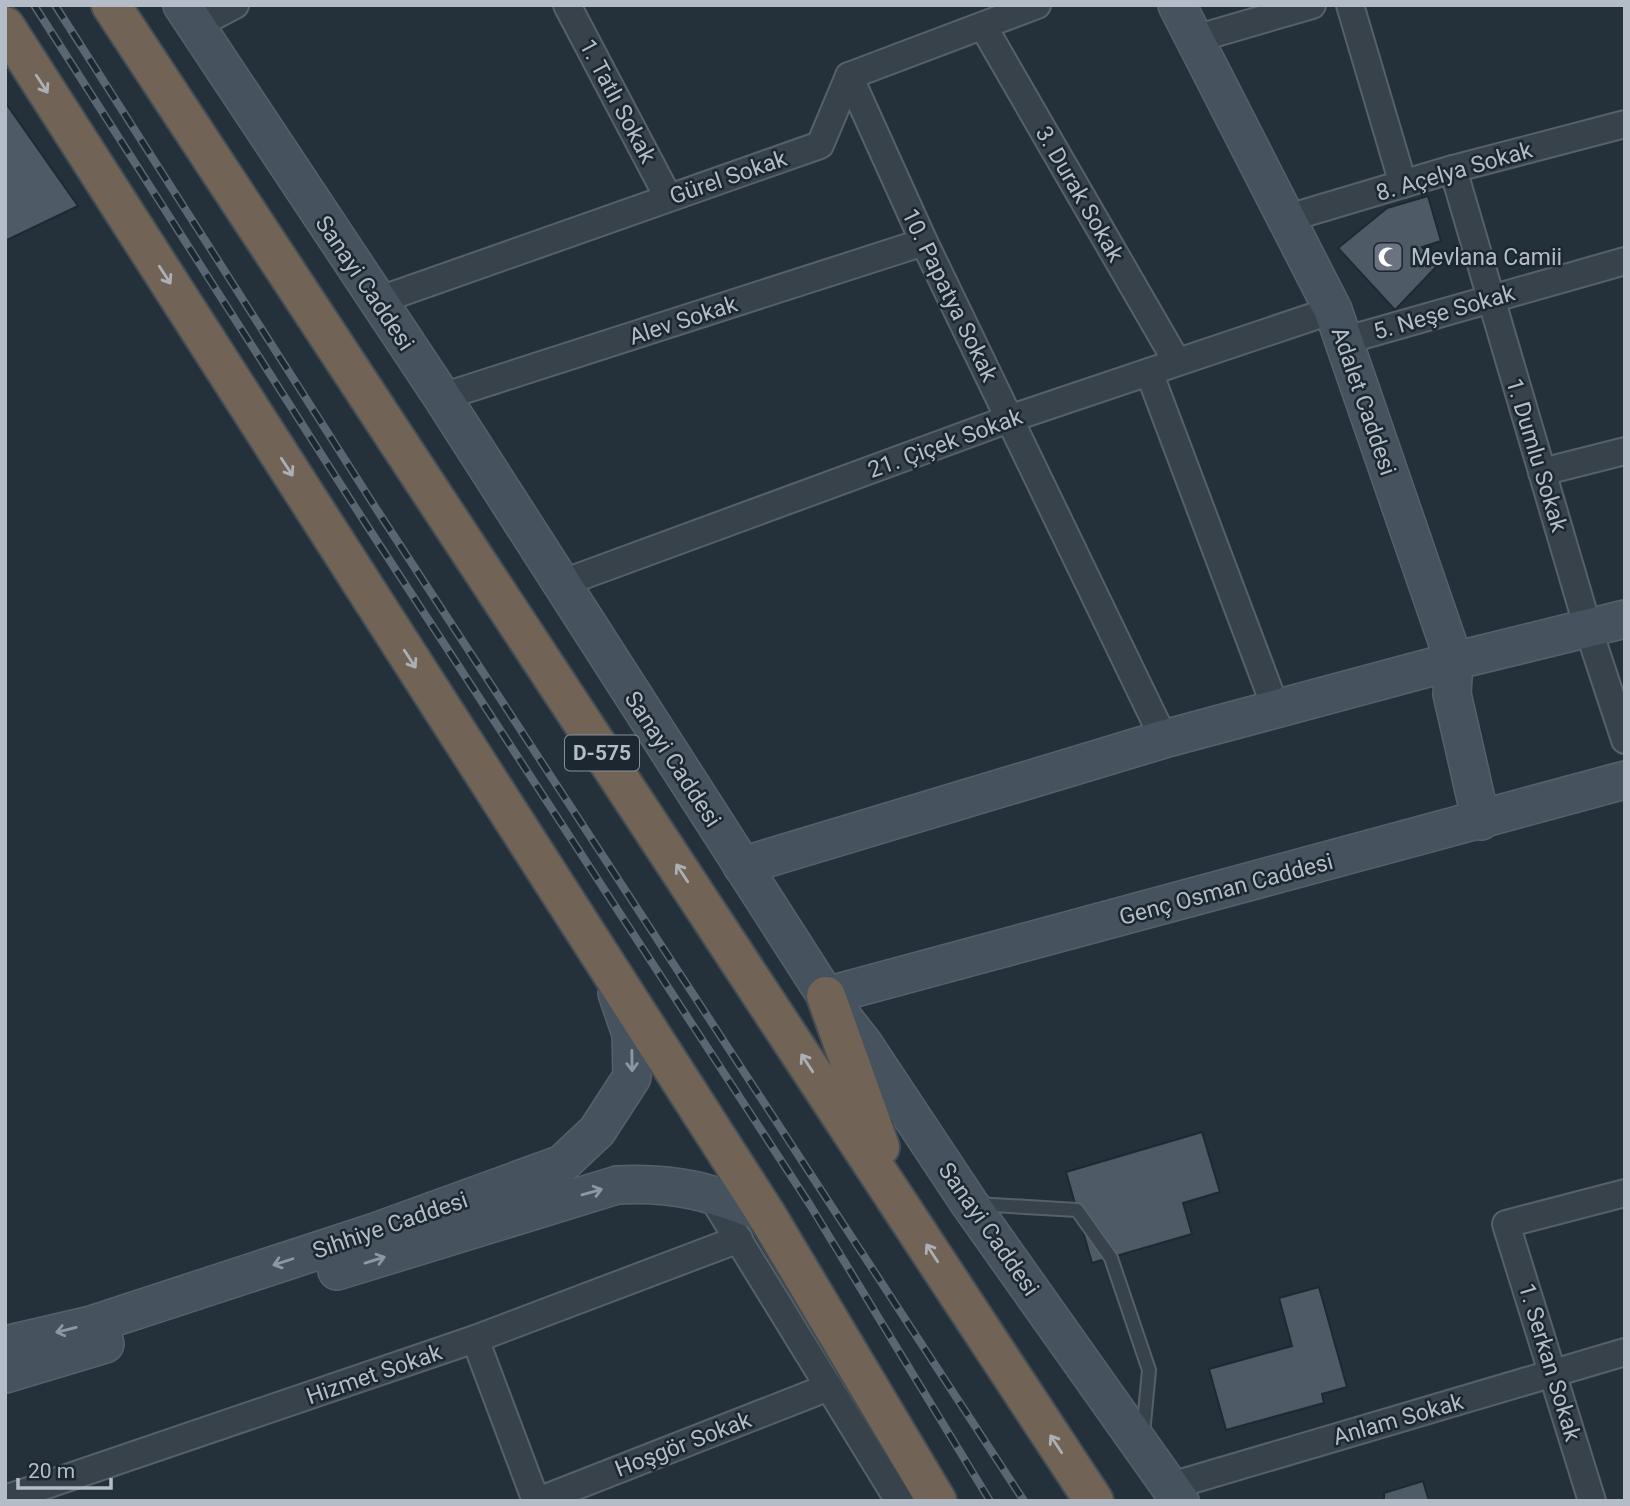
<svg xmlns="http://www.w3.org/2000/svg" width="1630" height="1506" font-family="Roboto,sans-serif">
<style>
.building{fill:#4e5b67;stroke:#1f2932;stroke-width:2}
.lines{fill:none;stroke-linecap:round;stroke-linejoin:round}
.lane-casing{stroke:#566069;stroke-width:16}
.street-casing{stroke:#566069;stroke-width:30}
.secondary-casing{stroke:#566069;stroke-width:40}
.highway-casing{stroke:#434d56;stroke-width:42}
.lane{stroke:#38424b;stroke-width:12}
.street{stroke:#38424b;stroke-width:26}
.secondary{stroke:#46525e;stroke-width:37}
.highway{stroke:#716356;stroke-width:38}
.rail-casing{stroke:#5a6772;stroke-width:8}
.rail{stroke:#1d2730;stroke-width:5;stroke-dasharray:16;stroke-linecap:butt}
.oneway{stroke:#aab0b6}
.oneway2{stroke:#8e98a2}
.labels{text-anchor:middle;stroke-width:5;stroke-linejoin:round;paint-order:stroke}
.shield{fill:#1d2730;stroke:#87909a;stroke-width:2}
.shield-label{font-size:21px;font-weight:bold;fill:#b4bdc7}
.street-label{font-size:23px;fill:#b4bdc7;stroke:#1d2730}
.poi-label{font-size:23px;fill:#b4bdc7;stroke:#1d2730;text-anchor:start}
</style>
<rect width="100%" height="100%" fill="#24313b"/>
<g class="building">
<path d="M 5,102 L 78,206 L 5,241 Z"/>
<path d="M 1428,196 L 1441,241 L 1422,247 L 1437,266 L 1395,310 L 1338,248 L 1387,208 Z"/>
<path d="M 1202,1132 L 1220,1192 L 1183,1203 L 1192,1234 L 1092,1263 L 1066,1172 Z"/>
<path d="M 1319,1287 L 1347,1387 L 1322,1394 L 1324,1403 L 1226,1430 L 1209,1369 L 1292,1346 L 1279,1298 Z"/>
<path d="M 1423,1481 L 1429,1501 L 1384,1501 L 1384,1493 Z"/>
</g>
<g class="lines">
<g class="lane-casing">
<path id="lane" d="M 976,1204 L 1077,1210 L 1111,1258 L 1149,1370 L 1143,1434"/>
</g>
<g class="street-casing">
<g id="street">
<path d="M 567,5 L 668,197"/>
<path d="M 1350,5 L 1403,184"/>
<path d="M 195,26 L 235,5"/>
<path d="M 983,26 L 1177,362"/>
<path d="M 1195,39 L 1312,5"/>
<path d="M 849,76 L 924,242 L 1164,739"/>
<path d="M 1453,169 L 1588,628 L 1625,740"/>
<path d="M 1285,219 L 1453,169 L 1625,124"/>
<path d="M 377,301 L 820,145 L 849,76 L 1037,5"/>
<path d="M 1343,341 L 1625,261"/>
<path d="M 1149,372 L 1276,709"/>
<path d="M 442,397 L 924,242"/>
<path d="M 1542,472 L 1625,451"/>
<path d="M 560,584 L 1009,419 L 1333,310"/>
<path d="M 709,1192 L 899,1501"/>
<path d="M 475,1339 L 536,1501"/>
<path d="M 1171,1486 L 1625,1352"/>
<path d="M 5,1499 L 475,1339 L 739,1239"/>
<path d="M 538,1501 L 829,1387"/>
<path d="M 1592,1501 L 1506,1224 L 1625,1193"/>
</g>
</g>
<g class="secondary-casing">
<g id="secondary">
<path d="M 182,5 L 442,397 L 826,996 L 863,1043 L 969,1203 L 1180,1501"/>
<path d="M 1177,5 L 1333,310 L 1454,661 L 1452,694 L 1481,821"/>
<path d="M 742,866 L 1164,739 L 1454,661 L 1625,619"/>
<path d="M 826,996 L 1625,780"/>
<path d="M 337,1271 L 617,1185 C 677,1182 710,1192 766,1214"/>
<path d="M 5,1345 L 91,1325 L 375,1232 L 562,1164 L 597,1131 L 632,1077 L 631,1034 L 617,993"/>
<path d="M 5,1374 L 105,1344"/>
</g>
</g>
<g class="highway-casing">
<g id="highway">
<path d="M 111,5 L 1094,1501"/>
<path d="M 5,26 L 766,1214 L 937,1501"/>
<path d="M 826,996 L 880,1147"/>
</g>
</g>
<use href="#lane" class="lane"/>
<use href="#street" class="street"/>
<use href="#secondary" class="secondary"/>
<use href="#highway" class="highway"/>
<g class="rail-casing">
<g id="rail">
<path d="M 34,5 L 364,521 L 810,1205 L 990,1501"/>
<path d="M 55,5 L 379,513 L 1024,1501"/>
</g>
</g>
<use href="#rail" class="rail"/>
</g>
<defs><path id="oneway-shaft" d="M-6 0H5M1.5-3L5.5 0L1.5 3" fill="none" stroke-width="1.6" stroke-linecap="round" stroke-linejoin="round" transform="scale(1.75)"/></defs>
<g class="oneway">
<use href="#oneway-shaft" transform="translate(42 84) rotate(57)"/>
<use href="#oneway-shaft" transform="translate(165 275) rotate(57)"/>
<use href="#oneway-shaft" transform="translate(287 467) rotate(57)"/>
<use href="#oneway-shaft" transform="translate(410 659) rotate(57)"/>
<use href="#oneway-shaft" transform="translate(682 873) rotate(-123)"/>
<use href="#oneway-shaft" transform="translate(807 1063) rotate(-123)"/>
<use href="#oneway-shaft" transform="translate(932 1253) rotate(-123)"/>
<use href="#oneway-shaft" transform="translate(1056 1444) rotate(-123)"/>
</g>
<g class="oneway2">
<use href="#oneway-shaft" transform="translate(632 1061) rotate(89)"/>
<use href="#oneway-shaft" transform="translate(592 1192) rotate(-16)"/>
<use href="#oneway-shaft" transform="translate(375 1260) rotate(-17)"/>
<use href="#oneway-shaft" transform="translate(283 1262) rotate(162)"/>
<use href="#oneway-shaft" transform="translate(66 1330) rotate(166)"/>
</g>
<defs>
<g id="mosque-square" transform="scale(1.575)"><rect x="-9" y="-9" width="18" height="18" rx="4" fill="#6b7280" stroke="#1d2730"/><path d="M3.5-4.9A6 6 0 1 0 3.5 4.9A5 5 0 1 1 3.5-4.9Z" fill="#fff"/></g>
</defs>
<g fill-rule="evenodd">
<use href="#mosque-square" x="1388" y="257"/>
</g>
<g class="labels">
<rect class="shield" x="565" y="735.5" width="74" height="35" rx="5"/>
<g class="shield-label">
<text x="602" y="760">D-575</text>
</g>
<g class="street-label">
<text transform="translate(618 101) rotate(62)" y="8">1. Tatlı Sokak</text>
<text transform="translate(1454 171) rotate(-16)" y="8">8. Açelya Sokak</text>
<text transform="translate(728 177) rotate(-19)" y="8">Gürel Sokak</text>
<text transform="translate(1080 194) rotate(60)" y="8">3. Durak Sokak</text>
<text transform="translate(365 283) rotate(56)" y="8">Sanayi Caddesi</text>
<text transform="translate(950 295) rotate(64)" y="8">10. Papatya Sokak</text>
<text transform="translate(1444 312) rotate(-16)" y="8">5. Neşe Sokak</text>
<text transform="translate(683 320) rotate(-18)" y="8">Alev Sokak</text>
<text transform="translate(1364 401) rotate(71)" y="8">Adalet Caddesi</text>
<text transform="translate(945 443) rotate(-20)" y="8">21. Çiçek Sokak</text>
<text transform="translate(1537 455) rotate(73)" y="8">1. Dumlu Sokak</text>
<text transform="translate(673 759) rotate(57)" y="8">Sanayi Caddesi</text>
<text transform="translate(1226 889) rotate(-15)" y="8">Genç Osman Caddesi</text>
<text transform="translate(390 1225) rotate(-19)" y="8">Sıhhiye Caddesi</text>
<text transform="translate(989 1229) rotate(55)" y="8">Sanayi Caddesi</text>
<text transform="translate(1550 1362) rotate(73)" y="8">1. Serkan Sokak</text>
<text transform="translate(374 1374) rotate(-19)" y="8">Hizmet Sokak</text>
<text transform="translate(1398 1419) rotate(-16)" y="8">Anlam Sokak</text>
<text transform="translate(683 1444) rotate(-21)" y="8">Hoşgör Sokak</text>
</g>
<g class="poi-label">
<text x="1411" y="265">Mevlana Camii</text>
</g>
</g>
<rect width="1630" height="1506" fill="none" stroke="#b4bdc7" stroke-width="14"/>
<path d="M18 1478v10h93v-10" fill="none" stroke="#b4bdc7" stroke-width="3.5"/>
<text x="28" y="1478" font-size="21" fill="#b4bdc7" stroke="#1d2730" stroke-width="5" paint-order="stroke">20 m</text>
</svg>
